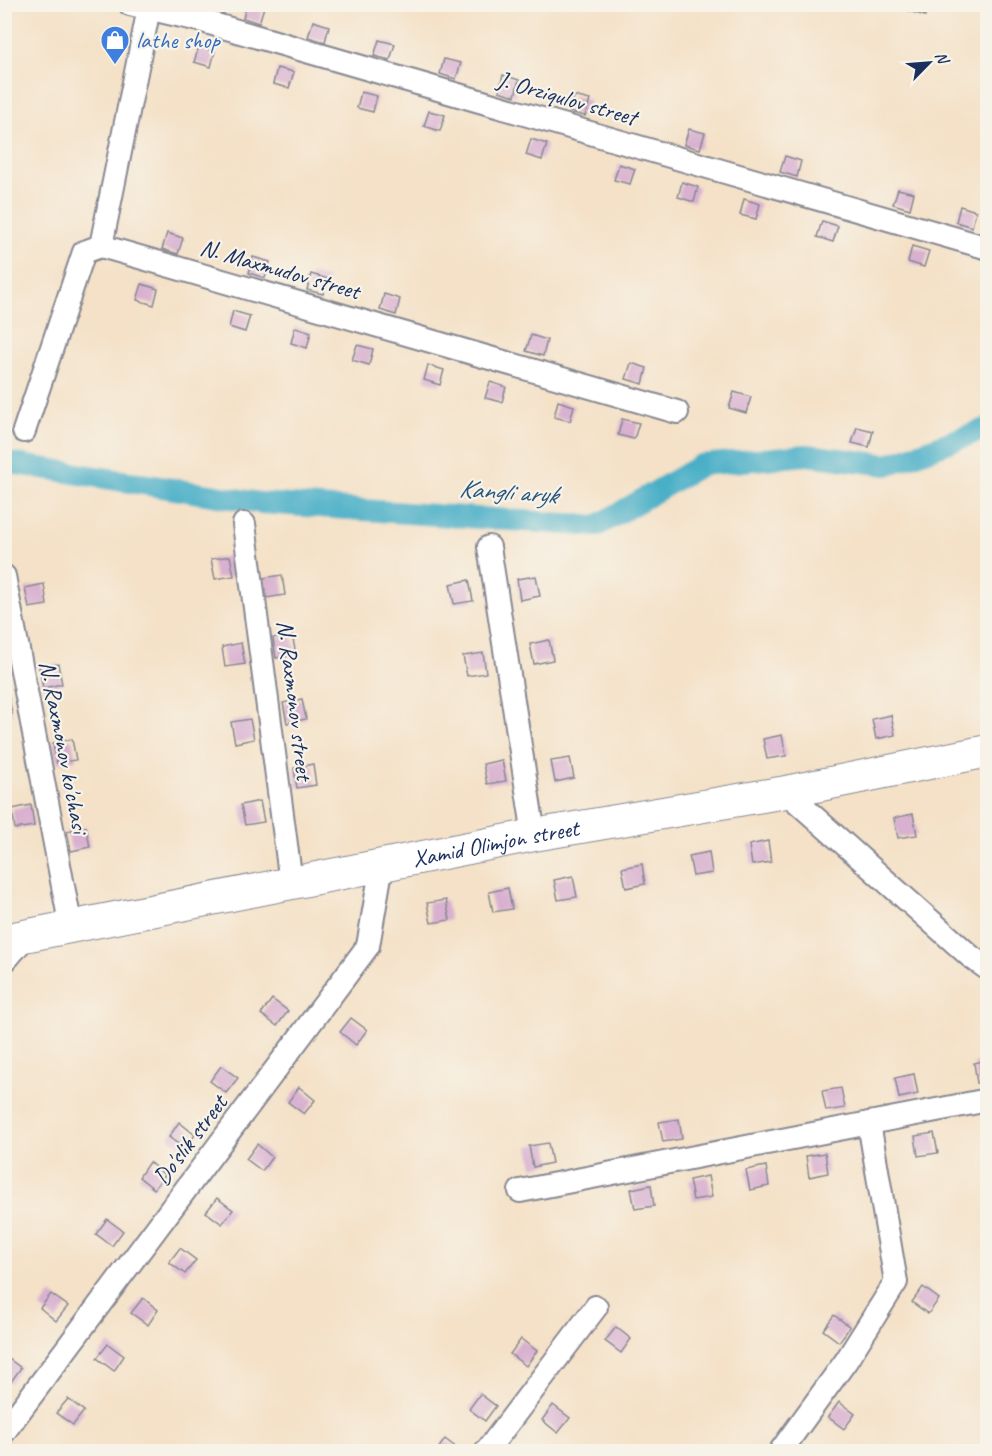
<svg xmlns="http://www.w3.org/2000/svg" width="992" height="1456" font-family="Caveat,sans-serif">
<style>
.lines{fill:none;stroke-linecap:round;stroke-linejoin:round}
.canal{stroke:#48afc7;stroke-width:22}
.building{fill:#d8b0d0}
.lane-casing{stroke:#888892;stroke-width:14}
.street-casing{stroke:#888892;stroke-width:26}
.secondary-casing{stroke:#888892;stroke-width:34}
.lane{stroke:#fff;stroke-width:10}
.street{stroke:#fff;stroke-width:22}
.secondary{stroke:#fff;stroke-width:32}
.labels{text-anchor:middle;stroke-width:4.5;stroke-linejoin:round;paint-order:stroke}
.shop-label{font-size:24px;fill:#366cbe;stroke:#f7f3e8;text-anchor:start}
.street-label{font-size:24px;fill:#1b2f5e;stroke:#f7f3e8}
.water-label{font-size:26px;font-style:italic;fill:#28557e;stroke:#f7f3e8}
</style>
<rect width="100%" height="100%" fill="#f7f3e8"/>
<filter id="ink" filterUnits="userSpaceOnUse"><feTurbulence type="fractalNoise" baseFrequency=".0167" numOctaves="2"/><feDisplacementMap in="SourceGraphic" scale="12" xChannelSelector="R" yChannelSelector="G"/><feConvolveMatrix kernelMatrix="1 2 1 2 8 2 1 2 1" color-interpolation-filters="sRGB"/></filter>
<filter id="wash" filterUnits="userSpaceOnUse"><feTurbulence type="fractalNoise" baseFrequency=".008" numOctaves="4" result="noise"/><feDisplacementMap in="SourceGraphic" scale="24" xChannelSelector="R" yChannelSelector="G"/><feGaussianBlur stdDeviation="1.35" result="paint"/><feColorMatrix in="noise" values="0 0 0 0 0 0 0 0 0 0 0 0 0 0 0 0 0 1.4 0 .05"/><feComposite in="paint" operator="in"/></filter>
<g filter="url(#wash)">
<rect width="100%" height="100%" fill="#f4e1c7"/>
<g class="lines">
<path class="canal" d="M 4,462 L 261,503 L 597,526 L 701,465 L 807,455 L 887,465 L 988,428"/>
</g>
<g id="blocks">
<g class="building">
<path d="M 247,4 L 264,7 L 259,23 L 243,18 Z"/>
<path d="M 911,4 L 928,4 L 925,16 L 909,11 Z"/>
<path d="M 313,21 L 329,26 L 325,42 L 308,37 Z"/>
<path d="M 379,40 L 395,44 L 390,60 L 374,56 Z"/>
<path d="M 199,46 L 215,51 L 211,67 L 194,62 Z"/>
<path d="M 444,59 L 461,63 L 456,79 L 440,74 Z"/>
<path d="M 277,68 L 294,72 L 289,88 L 273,84 Z"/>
<path d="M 503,75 L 519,80 L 515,96 L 499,91 Z"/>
<path d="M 361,92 L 377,96 L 373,112 L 357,108 Z"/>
<path d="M 4,94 L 10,94 L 6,177 L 4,177 Z"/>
<path d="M 574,96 L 590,100 L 585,116 L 569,112 Z"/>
<path d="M 429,111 L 445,115 L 440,131 L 424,126 Z"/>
<path d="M 689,129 L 705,133 L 700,149 L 684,145 Z"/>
<path d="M 531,139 L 547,144 L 542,160 L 526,155 Z"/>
<path d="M 785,156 L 801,161 L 797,177 L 780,172 Z"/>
<path d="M 619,164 L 635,169 L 630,184 L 614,180 Z"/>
<path d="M 682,182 L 698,187 L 694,202 L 678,197 Z"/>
<path d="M 898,189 L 914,193 L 910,209 L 893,204 Z"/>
<path d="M 744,199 L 760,204 L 756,219 L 740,215 Z"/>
<path d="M 960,206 L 976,211 L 972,227 L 956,222 Z"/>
<path d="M 822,221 L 838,226 L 833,242 L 817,237 Z"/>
<path d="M 167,233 L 183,238 L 178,254 L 162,249 Z"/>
<path d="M 912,246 L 929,251 L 924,267 L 908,262 Z"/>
<path d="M 253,257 L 270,262 L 265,278 L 249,273 Z"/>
<path d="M 311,274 L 328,279 L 323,294 L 307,290 Z"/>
<path d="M 142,284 L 158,289 L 154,305 L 137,300 Z"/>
<path d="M 384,294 L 400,299 L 396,315 L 380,310 Z"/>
<path d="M 233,311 L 250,316 L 245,332 L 229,327 Z"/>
<path d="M 295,327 L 311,332 L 307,348 L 291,343 Z"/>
<path d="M 531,335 L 547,340 L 543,356 L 526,351 Z"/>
<path d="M 357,345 L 373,349 L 369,365 L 352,360 Z"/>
<path d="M 631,363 L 647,368 L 643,384 L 626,379 Z"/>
<path d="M 428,365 L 444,370 L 440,385 L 424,380 Z"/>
<path d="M 490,382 L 506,387 L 502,402 L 485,398 Z"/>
<path d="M 734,392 L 751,397 L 746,413 L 729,408 Z"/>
<path d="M 558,401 L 574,406 L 570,421 L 554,417 Z"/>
<path d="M 622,419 L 639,423 L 634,439 L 618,435 Z"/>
<path d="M 857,427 L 873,431 L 869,447 L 852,443 Z"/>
<path d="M 230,556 L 234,576 L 215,579 L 211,559 Z"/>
<path d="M 282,575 L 285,595 L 266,598 L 263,578 Z"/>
<path d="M 536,576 L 540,596 L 520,600 L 517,579 Z"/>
<path d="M 469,580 L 473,601 L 454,604 L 450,584 Z"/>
<path d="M 44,584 L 47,605 L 29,608 L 25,588 Z"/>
<path d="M 292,634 L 296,655 L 276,658 L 273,638 Z"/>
<path d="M 549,640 L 553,660 L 534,664 L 530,644 Z"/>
<path d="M 241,643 L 245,664 L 225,667 L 222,647 Z"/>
<path d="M 483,653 L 486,673 L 467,676 L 463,656 Z"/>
<path d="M 58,664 L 62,684 L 43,688 L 39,667 Z"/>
<path d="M 4,694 L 8,694 L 12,714 L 4,715 Z"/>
<path d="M 302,699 L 306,719 L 287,723 L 283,703 Z"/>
<path d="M 891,715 L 895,735 L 876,739 L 872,719 Z"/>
<path d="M 250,719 L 254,739 L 235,743 L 231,722 Z"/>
<path d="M 782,735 L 786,756 L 767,759 L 763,739 Z"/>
<path d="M 72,739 L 76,760 L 57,763 L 53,743 Z"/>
<path d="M 570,758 L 574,778 L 555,782 L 551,761 Z"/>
<path d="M 502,760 L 506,781 L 487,784 L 483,764 Z"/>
<path d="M 313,764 L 316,785 L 297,788 L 294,768 Z"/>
<path d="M 260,801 L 264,822 L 245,825 L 241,805 Z"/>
<path d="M 31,805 L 34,826 L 15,829 L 12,809 Z"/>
<path d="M 913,814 L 917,835 L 898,838 L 894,818 Z"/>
<path d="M 86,827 L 90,847 L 71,851 L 67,831 Z"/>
<path d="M 768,841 L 771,862 L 752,865 L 749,845 Z"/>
<path d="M 709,852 L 712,873 L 693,876 L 689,856 Z"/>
<path d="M 642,864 L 645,884 L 626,888 L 622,868 Z"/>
<path d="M 573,876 L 577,897 L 558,900 L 554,880 Z"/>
<path d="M 508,888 L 512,909 L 493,912 L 489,892 Z"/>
<path d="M 446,900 L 450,920 L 431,923 L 427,903 Z"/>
<path d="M 272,999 L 288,1011 L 277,1026 L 261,1014 Z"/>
<path d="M 351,1018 L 367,1030 L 356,1045 L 340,1032 Z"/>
<path d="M 988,1060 L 988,1081 L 977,1083 L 974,1063 Z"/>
<path d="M 221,1066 L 238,1078 L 226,1093 L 210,1081 Z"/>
<path d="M 914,1074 L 918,1094 L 899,1098 L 895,1078 Z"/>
<path d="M 299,1087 L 315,1100 L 304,1114 L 288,1102 Z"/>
<path d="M 841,1088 L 845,1108 L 826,1111 L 822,1091 Z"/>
<path d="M 679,1119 L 682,1139 L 663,1142 L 659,1122 Z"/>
<path d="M 179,1122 L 195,1135 L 185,1149 L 169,1137 Z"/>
<path d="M 934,1133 L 938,1153 L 918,1156 L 915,1136 Z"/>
<path d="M 548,1143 L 552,1163 L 533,1167 L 529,1146 Z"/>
<path d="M 257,1144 L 272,1157 L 262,1171 L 246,1159 Z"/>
<path d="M 825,1153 L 828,1173 L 809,1177 L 806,1156 Z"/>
<path d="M 149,1162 L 165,1175 L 154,1189 L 139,1177 Z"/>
<path d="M 766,1166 L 769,1186 L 750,1190 L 746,1170 Z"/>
<path d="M 708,1176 L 712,1197 L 693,1200 L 689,1180 Z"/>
<path d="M 651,1185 L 654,1206 L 635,1209 L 631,1189 Z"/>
<path d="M 217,1198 L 233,1210 L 222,1224 L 206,1212 Z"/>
<path d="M 107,1219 L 123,1231 L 112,1246 L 96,1234 Z"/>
<path d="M 180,1248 L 196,1260 L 185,1274 L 169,1262 Z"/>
<path d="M 923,1287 L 939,1299 L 928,1314 L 912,1302 Z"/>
<path d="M 51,1294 L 68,1306 L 56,1321 L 40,1308 Z"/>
<path d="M 143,1298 L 158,1310 L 148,1325 L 131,1313 Z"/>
<path d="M 834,1315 L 850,1327 L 839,1342 L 823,1330 Z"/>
<path d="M 616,1327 L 631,1339 L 621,1353 L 605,1341 Z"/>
<path d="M 521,1339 L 537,1351 L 526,1366 L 510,1354 Z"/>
<path d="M 108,1344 L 124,1356 L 114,1371 L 97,1358 Z"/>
<path d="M 5,1356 L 21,1368 L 10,1383 L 5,1379 Z"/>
<path d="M 480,1394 L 496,1406 L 485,1421 L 469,1409 Z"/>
<path d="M 68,1399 L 84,1411 L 73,1425 L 56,1413 Z"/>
<path d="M 839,1402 L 855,1414 L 844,1429 L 828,1417 Z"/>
<path d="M 553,1405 L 570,1418 L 558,1433 L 542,1420 Z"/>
<path d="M 445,1439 L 462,1452 L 436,1452 Z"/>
</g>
</g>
</g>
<g filter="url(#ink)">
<use href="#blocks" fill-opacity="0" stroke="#888892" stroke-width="1.5"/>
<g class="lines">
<g class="lane-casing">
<path id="lane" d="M 4,971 L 28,943"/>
</g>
<g class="street-casing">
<g id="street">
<path d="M 130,4 L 199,20 L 988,248"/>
<path d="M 149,8 L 101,246 L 677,412"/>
<path d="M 24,431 L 84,252 L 101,246"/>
<path d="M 244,524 L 291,883"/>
<path d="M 489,547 L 534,835"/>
<path d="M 4,576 L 71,928"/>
<path d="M 786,792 L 970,956 L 988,969"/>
<path d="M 520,1191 L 988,1100"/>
<path d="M 4,1432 L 368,946 L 382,864"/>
<path d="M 486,1452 L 596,1307"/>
<path d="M 780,1452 L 846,1361 L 896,1282 L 869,1123"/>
</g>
</g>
<g class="secondary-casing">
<g id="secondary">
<path id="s1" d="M 4,940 L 534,835 L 786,792 L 988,751"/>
</g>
</g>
<use href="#lane" class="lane"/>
<use href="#street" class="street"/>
<use href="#secondary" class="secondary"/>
</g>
</g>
<defs>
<g id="shop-pin" transform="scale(1.5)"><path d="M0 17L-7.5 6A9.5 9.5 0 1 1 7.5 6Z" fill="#3f7fe0" stroke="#f7f3e8"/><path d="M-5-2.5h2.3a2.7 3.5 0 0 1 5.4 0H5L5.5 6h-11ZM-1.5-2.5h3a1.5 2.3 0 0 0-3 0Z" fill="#fff"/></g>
</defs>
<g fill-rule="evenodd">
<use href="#shop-pin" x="115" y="40"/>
</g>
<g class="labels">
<g class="shop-label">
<text x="136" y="48">lathe shop</text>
</g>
<g class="street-label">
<text transform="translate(567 98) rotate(16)" y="8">J. Orziqulov street</text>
<text transform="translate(280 269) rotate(16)" y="8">N. Maxmudov street</text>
<text transform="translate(295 700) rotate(83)" y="8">N. Raxmonov street</text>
<text transform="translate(64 747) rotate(79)" y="8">N. Raxmonov ko'chasi</text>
<text dy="8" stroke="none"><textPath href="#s1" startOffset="501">Xamid Olimjon street</textPath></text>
<text transform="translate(190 1140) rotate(-53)" y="8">Do'slik street</text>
</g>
<g class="water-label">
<text transform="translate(508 491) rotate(4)" y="9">Kangli aryk</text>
</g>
</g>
<rect width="992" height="1456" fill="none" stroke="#f7f3e8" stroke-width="24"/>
<g transform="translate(929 63) rotate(65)" stroke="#f7f3e8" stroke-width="4.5" paint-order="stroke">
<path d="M0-4.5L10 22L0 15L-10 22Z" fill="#1b2f5e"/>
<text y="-9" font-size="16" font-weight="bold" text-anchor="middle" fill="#1b2f5e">N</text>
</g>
</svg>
